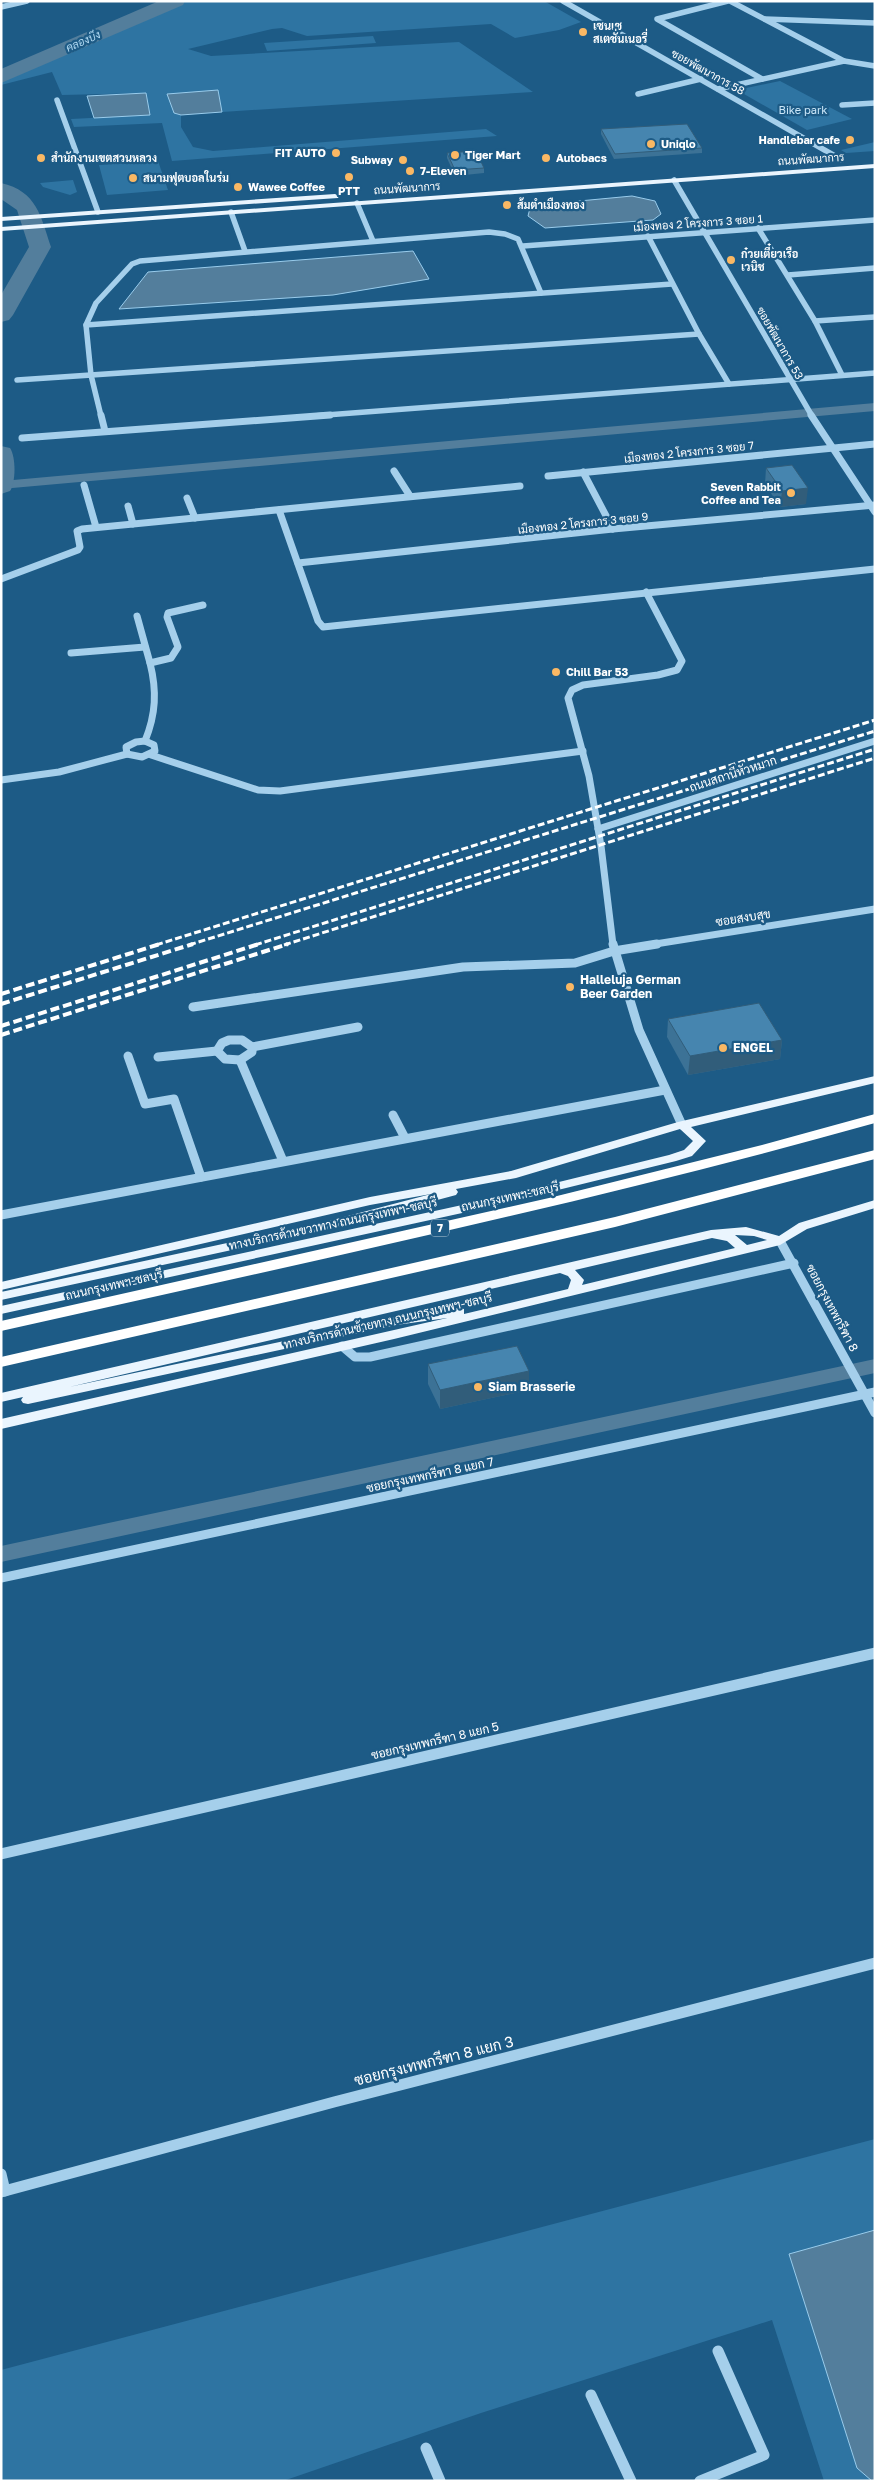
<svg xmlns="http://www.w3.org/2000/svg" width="876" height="2482" font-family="'Golos Text',Sarabun,sans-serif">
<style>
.green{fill:#2e74a2}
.water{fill:#537e9c;stroke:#99ccec}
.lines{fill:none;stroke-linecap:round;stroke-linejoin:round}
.canal{fill:#537e9c;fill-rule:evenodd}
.river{fill:#537e9c;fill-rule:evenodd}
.minor-far3{stroke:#a5cfeb;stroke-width:5.5}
.minor-far2{stroke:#a5cfeb;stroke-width:7}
.minor-far1{stroke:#a5cfeb;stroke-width:9}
.minor{stroke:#a5cfeb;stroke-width:11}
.major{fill:#eaf5fe;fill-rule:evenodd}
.highway{fill:#fff;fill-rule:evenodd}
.rail-far1{stroke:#fff;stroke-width:3;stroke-dasharray:7 3;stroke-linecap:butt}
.rail{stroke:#fff;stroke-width:4;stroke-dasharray:9 4;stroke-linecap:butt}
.wall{fill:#3c7296}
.shaded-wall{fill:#315d7a}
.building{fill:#4685af;stroke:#315d7a}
.poi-dot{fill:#fab864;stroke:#1d5b86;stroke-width:2}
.labels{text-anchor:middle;stroke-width:4.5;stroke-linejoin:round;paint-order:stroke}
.far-poi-label{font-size:11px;font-weight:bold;fill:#fff;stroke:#1d5b86;text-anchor:start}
.far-water-label{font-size:11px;font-style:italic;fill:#b1d9f2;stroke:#1d5b86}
.far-street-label{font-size:11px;fill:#fff;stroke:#1d5b86}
.far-park-label{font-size:11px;fill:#cae6f8;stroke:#1d5b86}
.shield{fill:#1d5b86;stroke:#bbcedb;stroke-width:1}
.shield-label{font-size:11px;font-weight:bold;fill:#fff}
.street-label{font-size:12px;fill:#fff;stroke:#1d5b86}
.poi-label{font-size:12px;font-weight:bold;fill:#fff;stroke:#1d5b86;text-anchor:start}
.near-street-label{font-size:15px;fill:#fff;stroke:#1d5b86}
</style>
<rect width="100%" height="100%" fill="#1d5b86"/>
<g class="green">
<path d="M 187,1 L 544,1 L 581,22 L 559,30 L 515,38 L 491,24 L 307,36 L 282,28 L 272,29 L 188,49 L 211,56 L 459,42 L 533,92 L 222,112 L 218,90 L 174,113 L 181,115 L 181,127 L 193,147 L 213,151 L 486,129 L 497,136 L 172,161 L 162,123 L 74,127 L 71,119 L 149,115 L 146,93 L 62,95 L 52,72 L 1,85 L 1,80 Z"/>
<path d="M 373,36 L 376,43 L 267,51 L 264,43 Z"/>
<path d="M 780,81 L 852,119 L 807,130 L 737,90 Z"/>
<path d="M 875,142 L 875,151 L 846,153 L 841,150 Z"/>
<path d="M 158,161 L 168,190 L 107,195 L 99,165 Z"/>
<path d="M 73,180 L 77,192 L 70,195 L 43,187 L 40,183 Z"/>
<path d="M 875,2139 L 875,2481 L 824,2481 L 772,2320 L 481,2413 L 283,2481 L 1,2481 L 1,2370 Z"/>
</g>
<g class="water">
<path d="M 218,90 L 222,112 L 181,115 L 174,113 L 167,94 Z"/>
<path d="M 146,93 L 150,115 L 94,118 L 87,96 Z"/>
<path d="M 632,196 L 655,201 L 661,214 L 653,220 L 545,228 L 528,216 L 530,208 L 537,205 Z"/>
<path d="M 413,251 L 429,279 L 333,295 L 119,309 L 148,272 Z"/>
<path d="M 875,2230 L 875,2481 L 872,2481 L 857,2468 L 789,2254 Z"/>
</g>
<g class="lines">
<g class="canal">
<path d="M 154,1 L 167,1 L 171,5 L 165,8 Z"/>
<path d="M 875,403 L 875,411 L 1,489 L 2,481 Z"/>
<path d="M 875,1359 L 875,1373 L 1,1562 L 1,1546 Z"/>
</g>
<g class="river">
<path d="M 159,1 L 185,1 L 183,5 L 1,83 L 1,69 Z"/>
<path d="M 1,183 C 37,191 41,217 51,247 L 13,315 L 9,320 L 1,322 L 1,295 L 29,247 L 17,210 L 1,199 Z"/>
<path d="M 1,446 L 10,448 C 16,457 16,482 10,491 L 1,494 Z"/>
</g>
<g class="minor-far3">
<path d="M 563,1 L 842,160"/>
<path d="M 728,1 L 657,19 L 762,79"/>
<path d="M 730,1 L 844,61"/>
<path d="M 1,7 L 27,1"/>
<path d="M 765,19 L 875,23"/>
<path d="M 718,89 L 844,61 L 875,66"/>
<path d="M 638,94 L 701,79"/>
<path d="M 57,100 L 98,212"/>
<path d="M 842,105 L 875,103"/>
<path d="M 674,180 L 812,416"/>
<path d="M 357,203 L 373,241"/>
<path d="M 231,212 L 245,251"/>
<path d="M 758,228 L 815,321 L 842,375"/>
<path d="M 648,236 L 699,334 L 729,384"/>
<path d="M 523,246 L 875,220"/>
<path d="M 788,275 L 875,268"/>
<path d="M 815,321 L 875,317"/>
<path d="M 86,325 L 672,284"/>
<path d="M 17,380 L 699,334"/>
<path d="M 101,416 L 91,375 L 86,325 L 96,303 L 132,264 L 140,261 L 489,232 L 505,234 L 518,239 L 541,293"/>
<path d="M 313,416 L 875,373"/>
</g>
<g class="minor-far2">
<path d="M 101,415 L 105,431"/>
<path d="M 811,415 L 875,512"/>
<path d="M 22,438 L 330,415"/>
<path d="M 394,471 L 410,496"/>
<path d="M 583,472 L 613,529"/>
<path d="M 548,476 L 875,444"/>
<path d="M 84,485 L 96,527"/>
<path d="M 187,498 L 195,518"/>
<path d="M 128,506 L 133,524"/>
<path d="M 279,510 L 318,621 L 323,627 L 875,569"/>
<path d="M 298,563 L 613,529 L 875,505"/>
<path d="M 1,579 L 78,550 L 80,547 L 77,531 L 82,529 L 520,486"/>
<path d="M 137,616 L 150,663"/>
<path d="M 71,653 L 145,647"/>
<path d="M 145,741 C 156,714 157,691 150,663 L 171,658 L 178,647 L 167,617 L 168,613 L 203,605"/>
<path d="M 145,741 L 154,745 L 155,751 L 142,757 L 127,754 L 126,747 L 136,742 Z"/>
<path d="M 151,755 L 258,790 L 280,791 L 583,751"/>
<path d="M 1,780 L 59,772 L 127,754"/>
<path d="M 598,829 L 875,741"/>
<path d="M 613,945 L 601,846 L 589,776 L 568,698 L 572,690 L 583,685 L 658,675 L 677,670 L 682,661 L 646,592"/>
<path d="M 649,945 L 875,909"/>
</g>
<g class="minor-far1">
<path d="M 613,944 L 639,1030 L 682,1125"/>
<path d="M 193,1007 L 463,967 L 575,963 L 614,951 L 657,944"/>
<path d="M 229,1040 L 242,1040 L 252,1047 L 252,1052 L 240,1060 L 225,1059 L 217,1051 L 222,1043 Z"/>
<path d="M 252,1047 L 358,1027"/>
<path d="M 128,1056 L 145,1104 L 174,1099 L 201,1177"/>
<path d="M 158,1057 L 217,1051"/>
<path d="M 240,1060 L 283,1161"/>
<path d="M 393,1115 L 405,1138"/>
<path d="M 1,1215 L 665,1090"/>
<path d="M 780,1241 L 875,1413"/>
<path d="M 342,1346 L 355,1357 L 370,1357 L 794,1263"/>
<path d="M 1,1578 L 875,1392"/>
</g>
<g class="minor">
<path d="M 1,1854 L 875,1653"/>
<path d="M 1,2174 L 5,2191"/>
<path d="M 1,2192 L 334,2102 L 875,1963"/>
<path d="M 591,2395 L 631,2481"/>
<path d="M 426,2448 L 440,2481"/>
<path d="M 700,2481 L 764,2455 L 718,2351"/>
</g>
<g class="major">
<path d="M 875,164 L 875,168 L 1,231 L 1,227 Z"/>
<path d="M 335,194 L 339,196 L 338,198 L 1,221 L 1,217 Z"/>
<path d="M 875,1076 L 875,1083 L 691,1127 L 706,1141 L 692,1156 L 676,1161 L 485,1208 L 1,1314 L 1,1306 L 485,1200 L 669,1155 L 684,1150 L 693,1141 L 680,1129 L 516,1178 L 456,1189 L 458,1192 L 456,1195 L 329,1229 L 1,1300 L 1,1292 L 329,1221 L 431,1194 L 370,1205 L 1,1290 L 1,1282 L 370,1197 L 511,1171 L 678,1122 Z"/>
<path d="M 875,1200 L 875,1208 L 807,1229 L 780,1245 L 394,1339 L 1,1429 L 1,1419 L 447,1318 L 396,1325 L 28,1404 L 23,1403 L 21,1400 L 23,1397 L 1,1402 L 1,1393 L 711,1230 L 746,1227 L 779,1236 L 799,1223 ZM 735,1235 L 754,1236 L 767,1240 L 747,1245 ZM 712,1238 L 727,1241 L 735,1248 L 582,1285 L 584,1280 L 575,1270 ZM 560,1273 L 568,1276 L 571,1280 L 568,1289 L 464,1314 L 464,1309 L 459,1308 L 396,1317 L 69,1387 Z"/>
</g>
<g class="highway">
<path d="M 875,1114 L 875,1123 C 586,1204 293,1265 1,1331 L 1,1321 L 549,1198 L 762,1145 Z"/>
<path d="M 875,1150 L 875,1159 L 615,1227 L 1,1367 L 1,1357 L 615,1217 Z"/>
</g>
<g class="rail-far1">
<path d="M 156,945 L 875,720"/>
<path d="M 189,945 L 875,731"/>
<path d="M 255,945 L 875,749"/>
<path d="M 284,945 L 875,758"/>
</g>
<g class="rail">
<path d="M 1,994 L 160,944"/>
<path d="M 1,1004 L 193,944"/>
<path d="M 1,1026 L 259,944"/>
<path d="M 1,1035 L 288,944"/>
</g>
</g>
<g class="wall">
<path d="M 601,129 L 702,148 L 702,153 L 614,159 L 601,134 Z"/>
<path d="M 447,153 L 484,168 L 484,173 L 455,176 L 447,158 Z"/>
<path d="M 766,468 L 806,504 L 780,507 L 765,484 Z"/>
<path d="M 668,1019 L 782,1040 L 780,1059 L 688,1075 L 667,1037 Z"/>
<path d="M 428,1364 L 529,1371 L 529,1390 L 440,1409 L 428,1384 Z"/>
</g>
<g class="shaded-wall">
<path d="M 808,488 L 806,504 L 780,507 L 782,491 Z"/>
<path d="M 782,1040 L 780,1059 L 688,1075 L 690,1056 Z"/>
<path d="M 529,1371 L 529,1390 L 440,1409 L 440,1390 Z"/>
</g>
<g class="building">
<path d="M 687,124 L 702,148 L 615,154 L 601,129 Z"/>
<path d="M 476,151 L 484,168 L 455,170 L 447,153 Z"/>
<path d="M 792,465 L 808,488 L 782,491 L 766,468 Z"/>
<path d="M 759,1003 L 782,1040 L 690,1056 L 668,1019 Z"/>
<path d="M 517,1346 L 529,1371 L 440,1390 L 428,1364 Z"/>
</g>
<g class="poi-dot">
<circle cx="583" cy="32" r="5"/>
<circle cx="850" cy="140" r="5"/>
<circle cx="651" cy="144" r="5"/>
<circle cx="336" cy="153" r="5"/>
<circle cx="455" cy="155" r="5"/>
<circle cx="41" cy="158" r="5"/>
<circle cx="546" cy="158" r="5"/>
<circle cx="403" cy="160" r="5"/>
<circle cx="410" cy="171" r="5"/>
<circle cx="349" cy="177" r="5"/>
<circle cx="133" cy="178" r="5"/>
<circle cx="238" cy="187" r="5"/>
<circle cx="507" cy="205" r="5"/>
<circle cx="731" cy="260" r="5"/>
<circle cx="791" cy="493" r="5"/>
<circle cx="556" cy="672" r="5"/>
<circle cx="570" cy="987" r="5"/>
<circle cx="723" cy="1048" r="5"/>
<circle cx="478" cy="1387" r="5"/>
</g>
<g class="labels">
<g class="far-poi-label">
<text x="593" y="30">เซนเซ<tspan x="593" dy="13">สเตชั่นเนอรี่</tspan></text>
<text x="840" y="144" text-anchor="end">Handlebar cafe</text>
<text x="661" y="148">Uniqlo</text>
<text x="326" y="157" text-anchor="end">FIT AUTO</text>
<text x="465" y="159">Tiger Mart</text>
<text x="51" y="162">สำนักงานเขตสวนหลวง</text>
<text x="556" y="162">Autobacs</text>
<text x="393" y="164" text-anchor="end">Subway</text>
<text x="420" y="175">7-Eleven</text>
<text x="143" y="182">สนามฟุตบอลในร่ม</text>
<text x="248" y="191">Wawee Coffee</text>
<text x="349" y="195" text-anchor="middle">PTT</text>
<text x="517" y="209">ส้มตำเมืองทอง</text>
<text x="741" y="258">ก๋วยเตี๋ยวเรือ<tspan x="741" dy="13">เวนิช</tspan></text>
<text x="781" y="491" text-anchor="end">Seven Rabbit<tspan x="781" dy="13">Coffee and Tea</tspan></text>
<text x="566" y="676">Chill Bar 53</text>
</g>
<g class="far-water-label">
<text transform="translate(83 41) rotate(-24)" y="4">คลองบึง</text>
</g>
<g class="far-street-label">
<text transform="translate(708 72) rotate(29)" y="4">ซอยพัฒนาการ 58</text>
<text transform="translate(811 159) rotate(-4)" y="4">ถนนพัฒนาการ</text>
<text transform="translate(407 188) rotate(-4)" y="4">ถนนพัฒนาการ</text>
<text transform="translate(698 223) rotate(-4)" y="4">เมืองทอง 2 โครงการ 3 ซอย 1</text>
<text transform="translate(780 343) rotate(60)" y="4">ซอยพัฒนาการ 53</text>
<text transform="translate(689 452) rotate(-6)" y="4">เมืองทอง 2 โครงการ 3 ซอย 7</text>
<text transform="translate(583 523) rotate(-6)" y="4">เมืองทอง 2 โครงการ 3 ซอย 9</text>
</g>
<g class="far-park-label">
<text x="803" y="114">Bike park</text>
</g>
<rect class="shield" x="431" y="1219.5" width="18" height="17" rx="4"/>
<g class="shield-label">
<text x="440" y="1232">7</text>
</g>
<g class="street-label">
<text transform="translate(733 774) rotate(-18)" y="4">ถนนสถานีหัวหมาก</text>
<text transform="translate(743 918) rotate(-9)" y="4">ซอยสงบสุข</text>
<text transform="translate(510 1197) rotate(-12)" y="4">ถนนกรุงเทพฯ-ชลบุรี</text>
<text transform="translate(333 1224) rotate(-12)" y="4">ทางบริการด้านขวาทาง ถนนกรุงเทพฯ-ชลบุรี</text>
<text transform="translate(114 1285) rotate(-13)" y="4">ถนนกรุงเทพฯ-ชลบุรี</text>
<text transform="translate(832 1308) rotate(62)" y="4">ซอยกรุงเทพกรีฑา 8</text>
<text transform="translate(388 1321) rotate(-13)" y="4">ทางบริการด้านซ้ายทาง ถนนกรุงเทพฯ-ชลบุรี</text>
<text transform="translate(430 1475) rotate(-12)" y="4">ซอยกรุงเทพกรีฑา 8 แยก 7</text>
<text transform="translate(435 1741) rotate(-13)" y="4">ซอยกรุงเทพกรีฑา 8 แยก 5</text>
</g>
<g class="poi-label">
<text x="580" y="984">Halleluja German<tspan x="580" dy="14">Beer Garden</tspan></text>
<text x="733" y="1052">ENGEL</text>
<text x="488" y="1391">Siam Brasserie</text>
</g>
<g class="near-street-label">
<text transform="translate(434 2061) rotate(-14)" y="5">ซอยกรุงเทพกรีฑา 8 แยก 3</text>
</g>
</g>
<rect width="876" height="2482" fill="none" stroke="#ffffff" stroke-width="5"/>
</svg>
